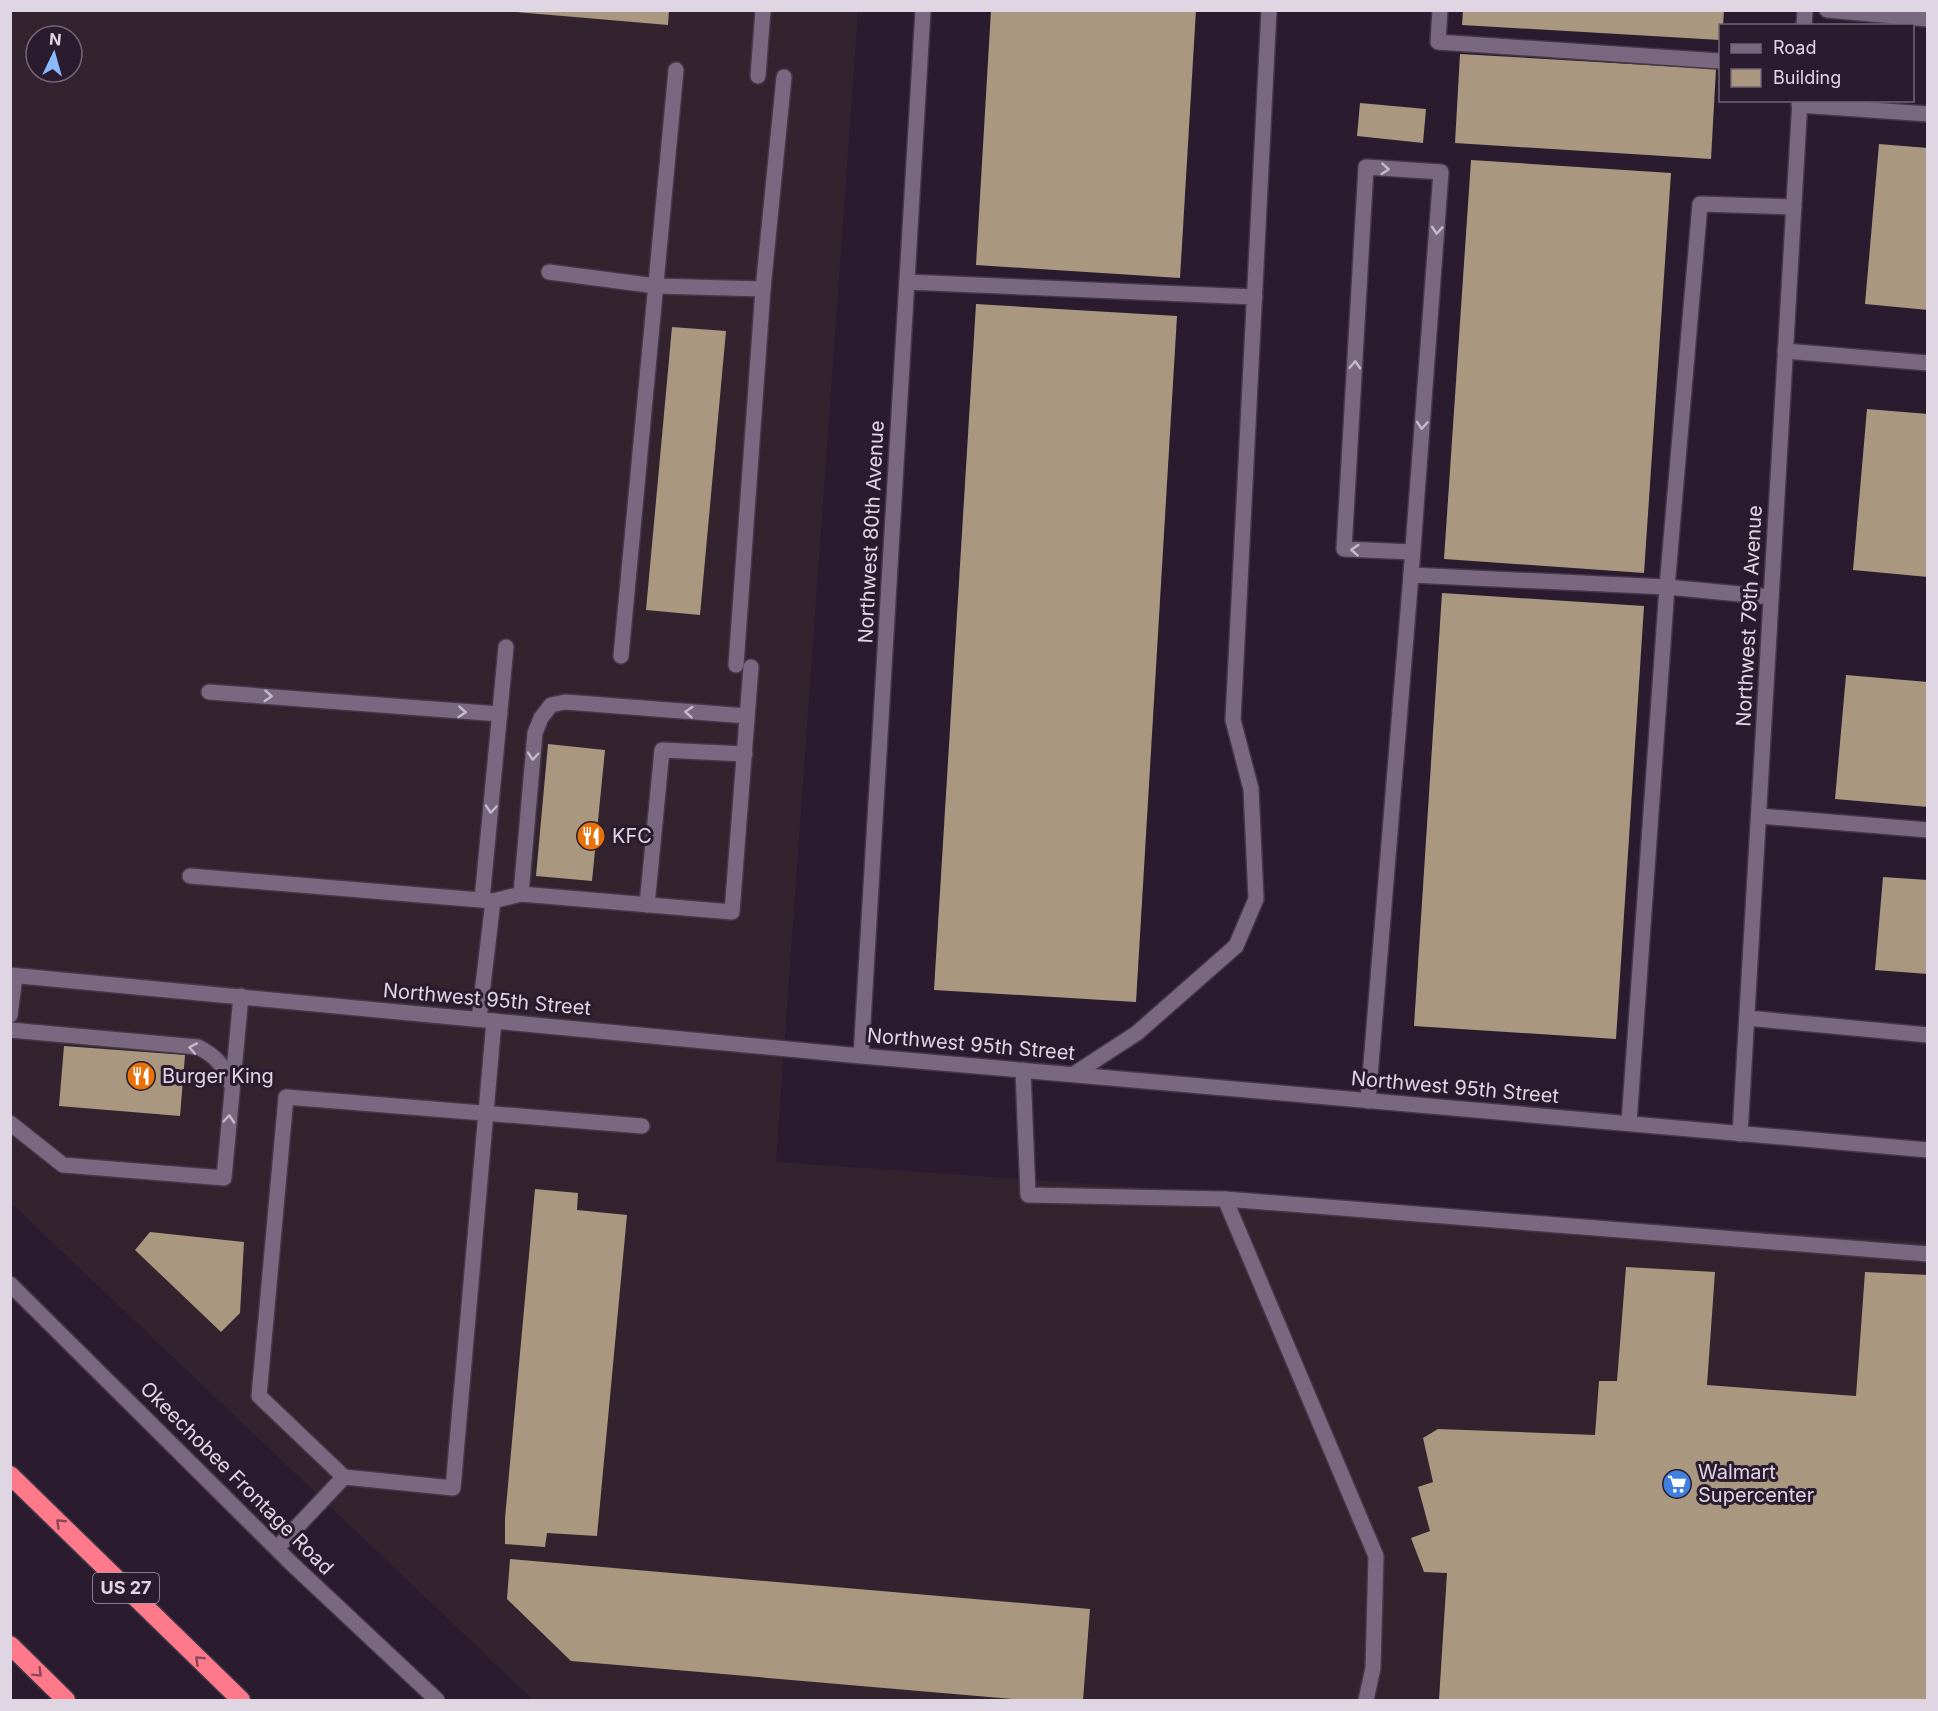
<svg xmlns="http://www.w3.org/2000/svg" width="1938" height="1711" font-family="Inter,sans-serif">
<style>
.commercial{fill:#33232e;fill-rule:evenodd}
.building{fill:#a9987f}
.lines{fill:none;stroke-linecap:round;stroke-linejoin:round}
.minor-casing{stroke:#433748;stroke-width:18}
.highway-casing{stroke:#433748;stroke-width:21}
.minor{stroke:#7a6880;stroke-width:15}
.highway{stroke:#fe7a8a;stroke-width:18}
.oneway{stroke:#c6baca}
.oneway2{stroke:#894658}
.labels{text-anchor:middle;stroke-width:6;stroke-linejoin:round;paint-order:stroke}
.shield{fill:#2a1b2f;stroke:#a99ead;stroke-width:1.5}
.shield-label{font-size:18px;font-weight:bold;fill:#e0d6e3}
.street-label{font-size:20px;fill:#e0d6e3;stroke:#2a1b2f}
.poi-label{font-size:20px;fill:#e0d6e3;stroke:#2a1b2f;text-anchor:start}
</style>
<rect width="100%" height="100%" fill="#2a1b2f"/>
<path class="commercial" d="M 10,11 L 858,11 L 776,1162 L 1927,1242 L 1927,1700 L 533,1700 L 11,1203 ZM 36,36 L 72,36 L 72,72 L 36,72 Z"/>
<g class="building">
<path d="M 516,10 L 669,10 L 668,25 L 516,12 Z"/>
<path d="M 991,10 L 1196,10 L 1180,278 L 976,265 Z"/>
<path d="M 1463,10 L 1724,10 L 1723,26 L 1720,26 L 1720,40 L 1462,25 Z"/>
<path d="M 1460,54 L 1716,69 L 1711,159 L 1455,143 Z"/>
<path d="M 1360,103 L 1426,109 L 1423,143 L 1357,136 Z"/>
<path d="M 1879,144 L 1928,148 L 1928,310 L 1865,304 Z"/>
<path d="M 1471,160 L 1671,173 L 1644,573 L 1444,559 Z"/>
<path d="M 976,304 L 1177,316 L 1136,1002 L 934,990 Z"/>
<path d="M 672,327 L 726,331 L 700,615 L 646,610 Z"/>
<path d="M 1867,409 L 1928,414 L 1928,577 L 1853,570 Z"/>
<path d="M 1442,593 L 1644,606 L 1616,1039 L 1414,1026 Z"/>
<path d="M 1846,675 L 1928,682 L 1928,807 L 1835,799 Z"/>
<path d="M 548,744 L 605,750 L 592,881 L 536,876 Z"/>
<path d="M 1883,877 L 1928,880 L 1928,974 L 1875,970 Z"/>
<path d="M 64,1046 L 185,1055 L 180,1116 L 59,1106 Z"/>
<path d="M 535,1189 L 578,1193 L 577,1210 L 627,1215 L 597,1536 L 547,1533 L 545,1547 L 505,1544 L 505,1518 Z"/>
<path d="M 150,1232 L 244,1242 L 240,1313 L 221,1332 L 135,1250 Z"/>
<path d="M 1626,1267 L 1715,1272 L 1707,1385 L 1856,1396 L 1865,1272 L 1928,1275 L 1928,1700 L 1439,1700 L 1447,1573 L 1424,1572 L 1411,1538 L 1430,1531 L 1418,1487 L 1433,1482 L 1423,1438 L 1438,1429 L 1595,1435 L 1599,1381 L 1617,1381 Z"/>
<path d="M 510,1559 L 1090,1609 L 1083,1700 L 1024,1700 L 571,1661 L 507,1599 Z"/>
</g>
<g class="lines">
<g class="minor-casing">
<g id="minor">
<path d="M 1440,10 L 1438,42 L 1720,61"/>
<path d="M 1827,10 L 1928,19"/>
<path d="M 1804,26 L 1805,10"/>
<path d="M 758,76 L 763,10"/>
<path d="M 1799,105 L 1928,114"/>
<path d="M 549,272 L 656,286 L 763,289 L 784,77"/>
<path d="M 907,282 L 1255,297"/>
<path d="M 1785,351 L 1928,363"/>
<path d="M 1411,575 L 1441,172 L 1366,167 L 1344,549 L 1413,552"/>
<path d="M 1771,597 L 1667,587 L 1700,204 L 1794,207"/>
<path d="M 621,656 L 676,70"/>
<path d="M 736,665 L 763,289"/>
<path d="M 209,692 L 500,714"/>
<path d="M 1759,816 L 1928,830"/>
<path d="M 190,876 L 493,901"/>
<path d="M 521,894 L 535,733 L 541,718 L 551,705 L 565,702 L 747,716"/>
<path d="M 482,900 L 506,647"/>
<path d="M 647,905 L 662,750 L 745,754"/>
<path d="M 10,975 L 861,1056 L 1928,1150"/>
<path d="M 10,1015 L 15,976"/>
<path d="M 1747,1018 L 1928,1035"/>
<path d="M 479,1019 L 493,901 L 521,894 L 732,912 L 751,667"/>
<path d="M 10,1030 L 198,1047 C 218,1057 223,1066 232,1086"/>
<path d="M 861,1056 L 923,10"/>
<path d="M 1023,1070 L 1028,1195 L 1225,1199 L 1928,1254"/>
<path d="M 1074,1074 L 1137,1033 L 1236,946 L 1256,899 L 1251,789 L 1233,720 L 1269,10"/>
<path d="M 1368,1101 L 1411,575 L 1667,587 L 1629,1123"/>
<path d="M 10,1123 L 63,1165 L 224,1178 L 241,996"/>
<path d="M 1740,1134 L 1800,100"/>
<path d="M 1225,1199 L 1376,1556 L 1373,1668 L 1366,1700"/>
<path d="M 10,1284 L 291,1563 L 437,1700"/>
<path d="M 344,1477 L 453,1488 L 494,1021"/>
<path d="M 277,1548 L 344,1477 L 259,1396 L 286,1097 L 642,1126"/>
</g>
</g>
<g class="highway-casing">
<g id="highway">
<path d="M 10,1475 L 241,1700"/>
<path d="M 10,1645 L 66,1700"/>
</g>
</g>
<use href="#minor" class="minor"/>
<use href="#highway" class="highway"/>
</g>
<defs><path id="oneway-chevron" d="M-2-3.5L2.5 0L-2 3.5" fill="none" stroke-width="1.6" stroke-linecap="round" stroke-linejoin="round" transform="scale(1.5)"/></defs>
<g class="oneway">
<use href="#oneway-chevron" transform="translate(1385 169) rotate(4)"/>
<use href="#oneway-chevron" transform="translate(1437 230) rotate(94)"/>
<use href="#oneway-chevron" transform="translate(1355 365) rotate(-87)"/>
<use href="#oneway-chevron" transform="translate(1422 425) rotate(94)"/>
<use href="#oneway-chevron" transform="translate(1355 550) rotate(-176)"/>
<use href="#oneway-chevron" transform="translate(268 696) rotate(4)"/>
<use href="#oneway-chevron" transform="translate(462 712) rotate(4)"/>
<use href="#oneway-chevron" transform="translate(689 712) rotate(-176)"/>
<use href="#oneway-chevron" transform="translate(533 756) rotate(95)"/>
<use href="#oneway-chevron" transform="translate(491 809) rotate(95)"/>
<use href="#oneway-chevron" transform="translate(193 1048) rotate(-169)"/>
<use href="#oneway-chevron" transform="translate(229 1119) rotate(-85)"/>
</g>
<g class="oneway2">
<use href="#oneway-chevron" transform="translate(60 1523) rotate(-136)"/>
<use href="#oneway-chevron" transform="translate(199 1660) rotate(-136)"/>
<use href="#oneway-chevron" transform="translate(38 1673) rotate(45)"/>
</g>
<defs>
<g id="restaurant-disc" transform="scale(1.5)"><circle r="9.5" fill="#e8710a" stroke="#2a1b2f"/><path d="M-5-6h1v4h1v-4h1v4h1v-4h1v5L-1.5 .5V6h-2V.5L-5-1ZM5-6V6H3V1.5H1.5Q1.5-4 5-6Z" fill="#fff"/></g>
<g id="supermarket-disc" transform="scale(1.5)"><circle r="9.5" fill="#3f7fe0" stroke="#2a1b2f"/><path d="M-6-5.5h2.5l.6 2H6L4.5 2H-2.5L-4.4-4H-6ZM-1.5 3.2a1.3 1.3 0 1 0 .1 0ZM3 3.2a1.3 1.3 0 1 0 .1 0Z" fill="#fff"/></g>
</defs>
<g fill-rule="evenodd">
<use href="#restaurant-disc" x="591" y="836"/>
<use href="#restaurant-disc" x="141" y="1076"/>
<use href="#supermarket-disc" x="1677" y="1484"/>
</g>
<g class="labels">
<rect class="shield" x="93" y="1573" width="66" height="30" rx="4.5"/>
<g class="shield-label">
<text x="126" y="1594">US 27</text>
</g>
<g class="street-label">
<text transform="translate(871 532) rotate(-87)" y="7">Northwest 80th Avenue</text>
<text transform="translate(1749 616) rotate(-87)" y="7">Northwest 79th Avenue</text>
<text transform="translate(487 999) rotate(5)" y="7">Northwest 95th Street</text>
<text transform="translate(971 1044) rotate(5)" y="7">Northwest 95th Street</text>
<text transform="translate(1455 1087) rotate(5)" y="7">Northwest 95th Street</text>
<text transform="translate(237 1478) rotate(45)" y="7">Okeechobee Frontage Road</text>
</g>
<g class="poi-label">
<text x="612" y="843">KFC</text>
<text x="162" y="1083">Burger King</text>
<text x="1698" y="1479">Walmart<tspan x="1698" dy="23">Supercenter</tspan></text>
</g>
</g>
<rect width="1938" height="1711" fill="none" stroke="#e0d6e3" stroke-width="24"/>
<rect x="1719" y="24" width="195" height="78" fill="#2a1b2f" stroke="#736677" stroke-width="1.5"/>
<rect x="1731" y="44" width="30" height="9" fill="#7a6880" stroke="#736677" stroke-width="1.5"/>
<text x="1773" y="54" font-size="18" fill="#e0d6e3">Road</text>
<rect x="1731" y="69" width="30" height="18" fill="#a9987f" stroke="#736677" stroke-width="1.5"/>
<text x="1773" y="84" font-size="18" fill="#e0d6e3">Building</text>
<g transform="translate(54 54) rotate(5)"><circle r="28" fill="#2a1b2f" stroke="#736677" stroke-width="1.5"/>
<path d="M0-4.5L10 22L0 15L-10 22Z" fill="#8bbafc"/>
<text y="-9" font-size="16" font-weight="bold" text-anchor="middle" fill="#e0d6e3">N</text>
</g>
</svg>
